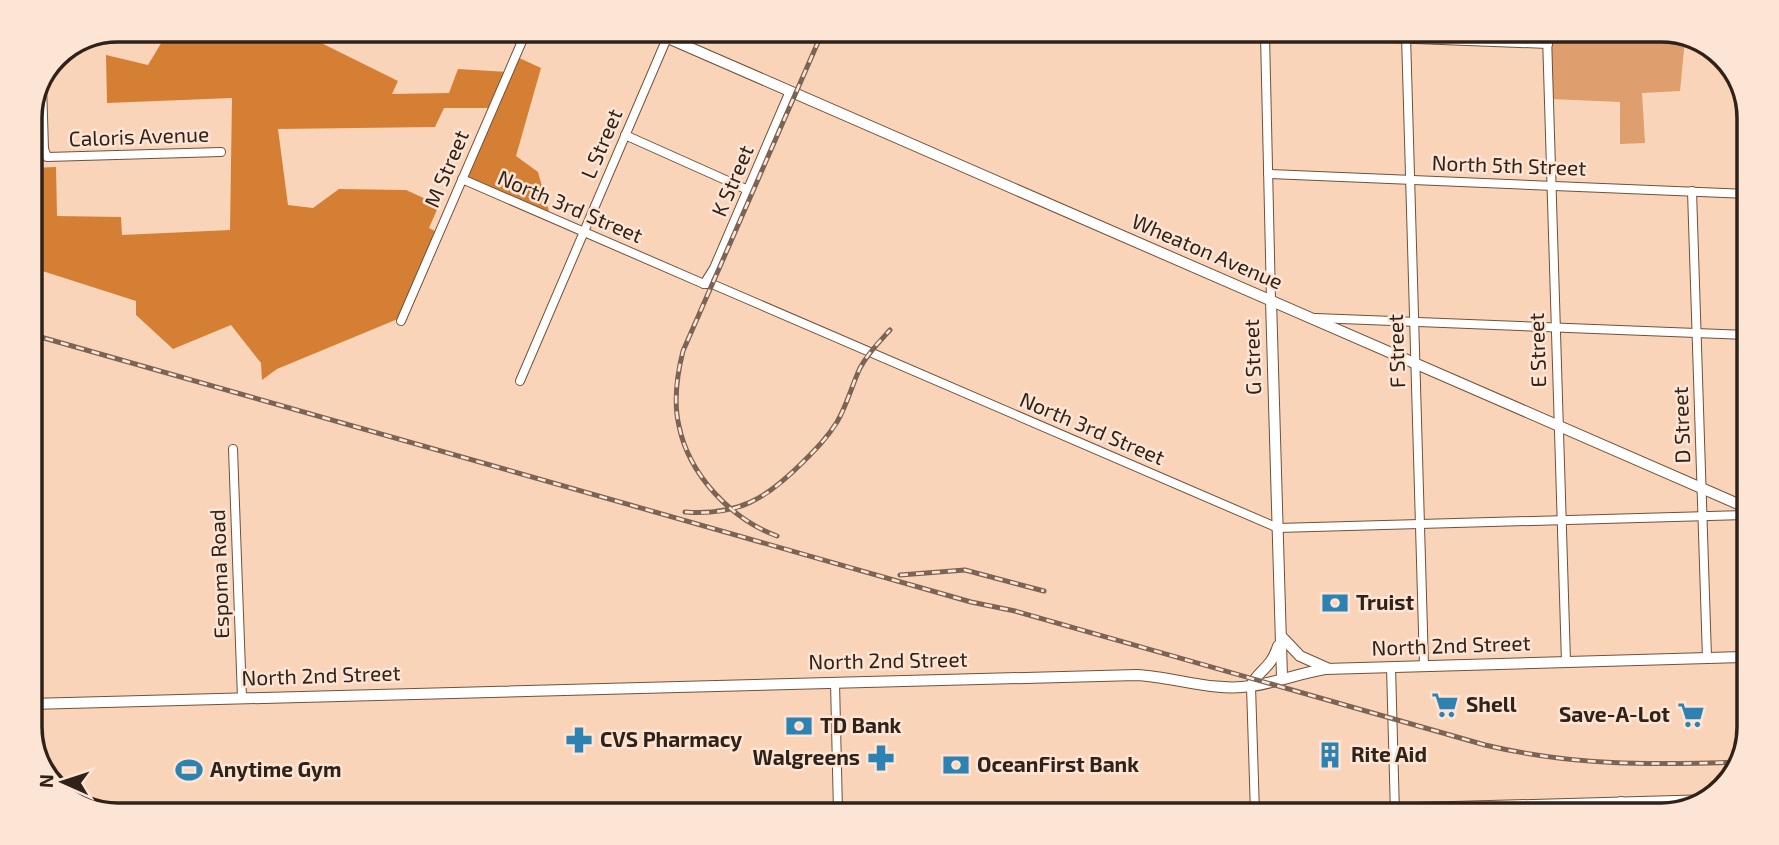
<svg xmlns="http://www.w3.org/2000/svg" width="1779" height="845" font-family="'Exo 2',sans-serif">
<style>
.green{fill:#de9e6d}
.forest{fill:#d57f34}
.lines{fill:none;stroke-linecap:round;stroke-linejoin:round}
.minor-casing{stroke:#715139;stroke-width:10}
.major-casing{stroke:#715139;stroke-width:12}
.minor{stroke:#fff;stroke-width:8}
.major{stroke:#fff;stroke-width:10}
.rail-casing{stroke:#7b6454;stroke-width:5}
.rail{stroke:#fce5d4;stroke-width:2.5;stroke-dasharray:8;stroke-linecap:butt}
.labels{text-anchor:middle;stroke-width:5;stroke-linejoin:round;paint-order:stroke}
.street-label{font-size:21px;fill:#302218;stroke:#fce5d4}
.poi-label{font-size:21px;font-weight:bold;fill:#302218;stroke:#fce5d4;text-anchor:start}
.rim{fill:none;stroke:#302218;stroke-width:3.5}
</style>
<rect width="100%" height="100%" fill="#fad4b9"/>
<path class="green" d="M 1549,36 L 1695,37 L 1698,39 L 1685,39 L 1680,91 L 1642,93 L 1645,143 L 1620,144 L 1620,102 L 1551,99 Z"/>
<path class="forest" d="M 150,30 L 304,31 L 303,34 L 398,81 L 392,94 L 449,93 L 458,69 L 508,72 L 515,56 L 541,68 L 516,156 L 538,172 L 550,215 L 463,175 L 491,108 L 444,108 L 435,127 L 278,129 L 288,205 L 313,208 L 339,189 L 406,190 L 439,205 L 429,228 L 439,233 L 405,316 L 277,369 L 262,380 L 261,363 L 231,325 L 173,349 L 136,315 L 136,301 L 30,267 L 30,168 L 56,167 L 57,216 L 121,217 L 122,235 L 230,230 L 232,98 L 107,103 L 106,55 L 148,65 L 163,40 Z"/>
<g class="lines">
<g class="minor-casing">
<g id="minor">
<path d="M 1265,35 L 1271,300"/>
<path d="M 1311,35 L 1548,44"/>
<path d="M 1406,35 L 1424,666"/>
<path d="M 1547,36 L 1566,662"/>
<path d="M 42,85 L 44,149 L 47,157 L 221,152"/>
<path d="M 625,135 L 748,190"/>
<path d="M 1268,174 L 1748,194"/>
<path d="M 462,179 L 704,284 L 712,284 L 1278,528 L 1745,515"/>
<path d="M 1692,191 L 1707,658"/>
<path d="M 704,284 L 714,268 L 790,91"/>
<path d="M 1316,318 L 1747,335"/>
<path d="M 401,321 L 526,32"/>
<path d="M 520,381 L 667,38"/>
<path d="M 233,449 L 242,698"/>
<path d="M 1391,667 L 1395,814"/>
<path d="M 835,682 L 838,812"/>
<path d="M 1251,686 L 1255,813"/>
<path d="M 1621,801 L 1621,815"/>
<path d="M 1200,813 L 1712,799"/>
</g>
</g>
<g class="major-casing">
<g id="major">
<path d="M 654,32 L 1745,507"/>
<path d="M 1271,300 L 1282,678"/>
<path d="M 1281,636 L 1300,656 L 1327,668"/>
<path d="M 1251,686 C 1258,670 1271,669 1278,646"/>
<path d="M 30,704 L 1137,675 C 1175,677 1213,692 1251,686 C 1276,683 1300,673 1325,669 L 1743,657"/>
</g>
</g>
<use href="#minor" class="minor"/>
<use href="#major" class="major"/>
<g class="rail-casing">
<g id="rail">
<path d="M 30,334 L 971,602 L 1015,611 L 1485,745 C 1574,766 1651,765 1741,762"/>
<path d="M 685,512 C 738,516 766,499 803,462 C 816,449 827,438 837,422 C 847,405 852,385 860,368 C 868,353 879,342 890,330"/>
<path d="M 777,536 C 731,519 689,475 679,426 C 673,401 677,375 683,351 L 822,33"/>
<path d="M 900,575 L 965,570 L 1044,591"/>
</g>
</g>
<use href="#rail" class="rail"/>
</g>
<defs>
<g id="bank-bare" transform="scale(2.1)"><path d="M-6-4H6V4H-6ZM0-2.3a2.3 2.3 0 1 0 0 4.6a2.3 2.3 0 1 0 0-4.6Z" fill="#2d82b2" stroke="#fce5d4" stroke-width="2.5" paint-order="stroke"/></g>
<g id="supermarket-bare" transform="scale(2.1)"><path d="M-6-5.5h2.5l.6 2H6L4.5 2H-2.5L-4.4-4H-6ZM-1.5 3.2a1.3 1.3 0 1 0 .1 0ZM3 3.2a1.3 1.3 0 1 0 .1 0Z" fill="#2d82b2" stroke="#fce5d4" stroke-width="2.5" paint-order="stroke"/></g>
<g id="pharmacy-bare" transform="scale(2.1)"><path d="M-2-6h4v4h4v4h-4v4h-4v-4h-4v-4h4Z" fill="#2d82b2" stroke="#fce5d4" stroke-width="2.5" paint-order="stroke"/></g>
<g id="building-bare" transform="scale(2.1)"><path d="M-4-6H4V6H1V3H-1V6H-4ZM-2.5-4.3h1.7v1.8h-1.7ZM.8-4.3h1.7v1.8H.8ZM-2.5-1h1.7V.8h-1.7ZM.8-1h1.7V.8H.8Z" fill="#2d82b2" stroke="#fce5d4" stroke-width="2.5" paint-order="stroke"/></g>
<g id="stadium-bare" transform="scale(2.1)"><path d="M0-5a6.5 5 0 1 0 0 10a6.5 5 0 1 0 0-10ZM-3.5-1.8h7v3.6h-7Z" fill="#2d82b2" stroke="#fce5d4" stroke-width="2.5" paint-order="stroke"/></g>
</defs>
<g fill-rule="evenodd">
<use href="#bank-bare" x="1335" y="603"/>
<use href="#supermarket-bare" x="1445" y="705"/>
<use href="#supermarket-bare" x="1691" y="715"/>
<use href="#bank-bare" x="799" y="726"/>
<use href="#pharmacy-bare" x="579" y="740"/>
<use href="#building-bare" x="1330" y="755"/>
<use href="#pharmacy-bare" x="881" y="758"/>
<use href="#bank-bare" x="956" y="765"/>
<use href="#stadium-bare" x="189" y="770"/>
</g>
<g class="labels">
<g class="street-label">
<text transform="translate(139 137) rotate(-2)" y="7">Caloris Avenue</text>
<text transform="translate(602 144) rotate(-67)" y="7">L Street</text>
<text transform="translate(1509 166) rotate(2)" y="7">North 5th Street</text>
<text transform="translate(447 169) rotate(-67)" y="7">M Street</text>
<text transform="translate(733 181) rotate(-67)" y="7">K Street</text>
<text transform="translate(570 207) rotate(23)" y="7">North 3rd Street</text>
<text transform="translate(1207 252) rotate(23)" y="7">Wheaton Avenue</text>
<text transform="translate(1538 350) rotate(-92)" y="7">E Street</text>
<text transform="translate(1397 351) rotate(-92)" y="7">F Street</text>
<text transform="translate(1253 357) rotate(-92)" y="7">G Street</text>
<text transform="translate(1682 425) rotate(-92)" y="7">D Street</text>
<text transform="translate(1092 429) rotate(23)" y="7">North 3rd Street</text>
<text transform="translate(220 574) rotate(-92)" y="7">Espoma Road</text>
<text transform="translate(1451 646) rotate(-2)" y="7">North 2nd Street</text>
<text transform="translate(888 661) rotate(-1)" y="7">North 2nd Street</text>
<text transform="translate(321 676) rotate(-2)" y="7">North 2nd Street</text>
</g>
<g class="poi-label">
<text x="1356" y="610">Truist</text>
<text x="1466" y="712">Shell</text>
<text x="1670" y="722" text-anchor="end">Save-A-Lot</text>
<text x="820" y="733">TD Bank</text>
<text x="600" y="747">CVS Pharmacy</text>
<text x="1351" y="762">Rite Aid</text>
<text x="860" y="765" text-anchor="end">Walgreens</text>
<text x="977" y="772">OceanFirst Bank</text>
<text x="210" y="777">Anytime Gym</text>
</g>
</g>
<path d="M0 0H1779V845H0ZM118 42H1661A76 76 0 0 1 1737 118V727A76 76 0 0 1 1661 803H118A76 76 0 0 1 42 727V118A76 76 0 0 1 118 42Z" fill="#fce5d4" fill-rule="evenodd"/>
<path class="rim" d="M118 42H1661A76 76 0 0 1 1737 118V727A76 76 0 0 1 1661 803H118A76 76 0 0 1 42 727V118A76 76 0 0 1 118 42Z"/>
<g transform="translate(63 782) rotate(273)" stroke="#fce5d4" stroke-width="5" paint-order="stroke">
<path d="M0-5L12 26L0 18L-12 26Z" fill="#302218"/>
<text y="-10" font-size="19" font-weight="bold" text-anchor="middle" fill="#302218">N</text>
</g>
</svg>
